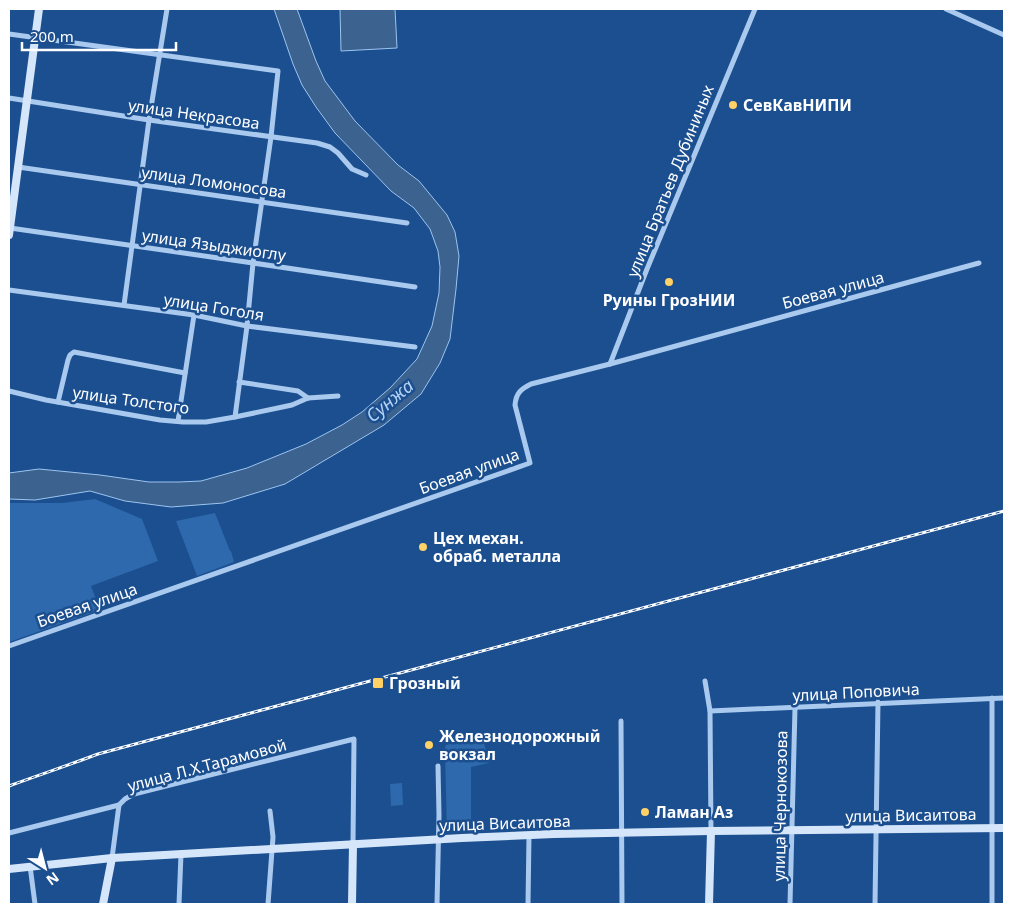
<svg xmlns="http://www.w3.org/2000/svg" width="1013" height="913" font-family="'Noto Sans',sans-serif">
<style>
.green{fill:#2e69ad}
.water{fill:#3c6290;stroke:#9cc4f0}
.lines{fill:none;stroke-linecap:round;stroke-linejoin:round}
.street{stroke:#a9c9ee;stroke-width:5}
.secondary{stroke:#d6e6fa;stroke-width:8}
.rail-casing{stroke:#fff;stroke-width:3}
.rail{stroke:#1b4f8f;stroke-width:1;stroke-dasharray:4;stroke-linecap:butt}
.poi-dot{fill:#ffd166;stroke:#1b4f8f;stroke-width:2}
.labels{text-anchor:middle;stroke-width:5;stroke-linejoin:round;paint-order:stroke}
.poi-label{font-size:16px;font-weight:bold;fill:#fff;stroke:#1b4f8f;text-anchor:start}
.street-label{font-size:16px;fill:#fff;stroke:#1b4f8f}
.water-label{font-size:18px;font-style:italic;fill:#b5d3f5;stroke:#1b4f8f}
</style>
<rect width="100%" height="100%" fill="#1b4f8f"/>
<g class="green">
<path d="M 95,499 L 142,519 L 158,561 L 91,586 L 100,610 L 9,642 L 9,503 L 62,503 Z"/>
<path d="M 215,513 L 230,551 L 231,551 L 234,562 L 197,576 L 176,521 Z"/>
<path d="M 482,735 L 489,763 L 471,767 L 471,831 L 447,832 L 445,752 L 444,751 L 446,745 Z"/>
<path d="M 402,783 L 403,805 L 391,806 L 390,784 Z"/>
</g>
<g class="water">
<path d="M 274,9 L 297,9 L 316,61 L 325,81 L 355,121 L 398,165 L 419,181 L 447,215 L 455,232 L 459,256 L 456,289 L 450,339 L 440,363 L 421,394 L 384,425 L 285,484 L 223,503 L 171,507 L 125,501 L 90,491 L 35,500 L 9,499 L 9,473 L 39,469 L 100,475 L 149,482 L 179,482 L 201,481 L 247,468 L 306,444 L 342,425 L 362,412 L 390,388 L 417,359 L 432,326 L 439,293 L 440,267 L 438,251 L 430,229 L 414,208 L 391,191 L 335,133 L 316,107 L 302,85 L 293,64 Z"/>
<path d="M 340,9 L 395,9 L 397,48 L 341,51 Z"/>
</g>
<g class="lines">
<g class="street">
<path d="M 946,9 L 1004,35"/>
<path d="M 9,34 L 278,71 L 271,137 L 253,263 L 247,326 L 235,417"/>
<path d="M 9,98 L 149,120 L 317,143 L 330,147 L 338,153 L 352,169 L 366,175"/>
<path d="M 18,167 L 407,223"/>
<path d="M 10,228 L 253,263 L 415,287"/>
<path d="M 9,290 L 194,315 L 247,326 L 415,347"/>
<path d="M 124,305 L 149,120 L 167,9"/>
<path d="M 610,364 L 647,269 L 755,9"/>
<path d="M 239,382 L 298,391 L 308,398"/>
<path d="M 9,391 L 46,400 L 160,420 L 183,422 L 206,422 L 235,417 L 292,405 L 308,398 L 338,396"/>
<path d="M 58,402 L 68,360 L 70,355 L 74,352 L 185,373"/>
<path d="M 178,421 L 194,315"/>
<path d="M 9,646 L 530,463 L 515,405 C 516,393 521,389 531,384 L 610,364 L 979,263"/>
<path d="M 705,681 L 710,711 L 711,831"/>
<path d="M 710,711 L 1004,698"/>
<path d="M 621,721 L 622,904"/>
<path d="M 9,833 L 119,805 L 125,799 L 134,794 L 354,739 L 353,844"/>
<path d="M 112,858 L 119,805"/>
<path d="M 30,866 L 35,904"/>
<path d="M 179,904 L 181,854"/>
<path d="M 268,904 L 273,837 L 270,811"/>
<path d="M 437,904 L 439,815 L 438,766"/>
<path d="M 528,904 L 529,836"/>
<path d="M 790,904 L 795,708"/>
<path d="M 875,904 L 878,702"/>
<path d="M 992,904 L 992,698"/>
</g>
<g class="secondary">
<path d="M 9,235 L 39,9"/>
<path d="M 9,869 L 112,858 L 462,838 L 554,834 L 711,831 L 1004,828"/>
<path d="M 103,904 L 112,858"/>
<path d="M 352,904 L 353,844"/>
<path d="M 709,904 L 711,831"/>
</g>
<g class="rail-casing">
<path id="rail" d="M 9,786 C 39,775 69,765 98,754 L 1004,511"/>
</g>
<use href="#rail" class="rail"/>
</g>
<g class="poi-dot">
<circle cx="733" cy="105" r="5"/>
<circle cx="669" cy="282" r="5"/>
<circle cx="423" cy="547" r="5"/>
<rect x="372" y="677" width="12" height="12" rx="2.5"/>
<circle cx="429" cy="745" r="5"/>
<circle cx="645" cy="812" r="5"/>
</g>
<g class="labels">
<g class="poi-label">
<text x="743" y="111">СевКавНИПИ</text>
<text x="669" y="306" text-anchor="middle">Руины ГрозНИИ</text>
<text x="433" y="544">Цех механ.<tspan x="433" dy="18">обраб. металла</tspan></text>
<text x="389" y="689">Грозный</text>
<text x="439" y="742">Железнодорожный<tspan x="439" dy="18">вокзал</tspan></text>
<text x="655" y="818">Ламан Аз</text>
</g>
<g class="street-label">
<text transform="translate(194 114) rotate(8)" y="6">улица Некрасова</text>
<text transform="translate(670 181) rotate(-68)" y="6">улица Братьев Дубининых</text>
<text transform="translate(214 182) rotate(8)" y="6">улица Ломоносова</text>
<text transform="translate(214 245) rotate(8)" y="6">улица Языджиоглу</text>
<text transform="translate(833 290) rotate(-15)" y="6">Боевая улица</text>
<text transform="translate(214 307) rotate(9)" y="6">улица Гоголя</text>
<text transform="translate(131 400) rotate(8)" y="6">улица Толстого</text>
<text transform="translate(469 471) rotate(-20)" y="6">Боевая улица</text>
<text transform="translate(87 605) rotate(-19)" y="6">Боевая улица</text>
<text transform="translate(856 692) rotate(-3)" y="6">улица Поповича</text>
<text transform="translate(207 765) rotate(-15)" y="6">улица Л.Х.Тарамовой</text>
<text transform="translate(780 806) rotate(-89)" y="6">улица Чернокозова</text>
<text transform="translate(911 815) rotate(-1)" y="6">улица Висаитова</text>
<text transform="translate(505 823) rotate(-2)" y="6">улица Висаитова</text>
</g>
<g class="water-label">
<text transform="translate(390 401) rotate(-40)" y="6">Сунжа</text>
</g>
</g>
<rect width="1013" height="913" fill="none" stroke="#ffffff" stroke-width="20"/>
<g transform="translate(45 868) rotate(144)" stroke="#1b4f8f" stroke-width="4" paint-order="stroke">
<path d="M0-4L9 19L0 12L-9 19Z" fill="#ffffff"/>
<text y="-8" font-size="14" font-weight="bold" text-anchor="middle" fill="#ffffff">N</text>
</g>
<path d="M22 42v8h154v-8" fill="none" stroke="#ffffff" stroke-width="2.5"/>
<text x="30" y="42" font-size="15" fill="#ffffff" stroke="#1b4f8f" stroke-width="4" paint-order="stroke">200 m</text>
</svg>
